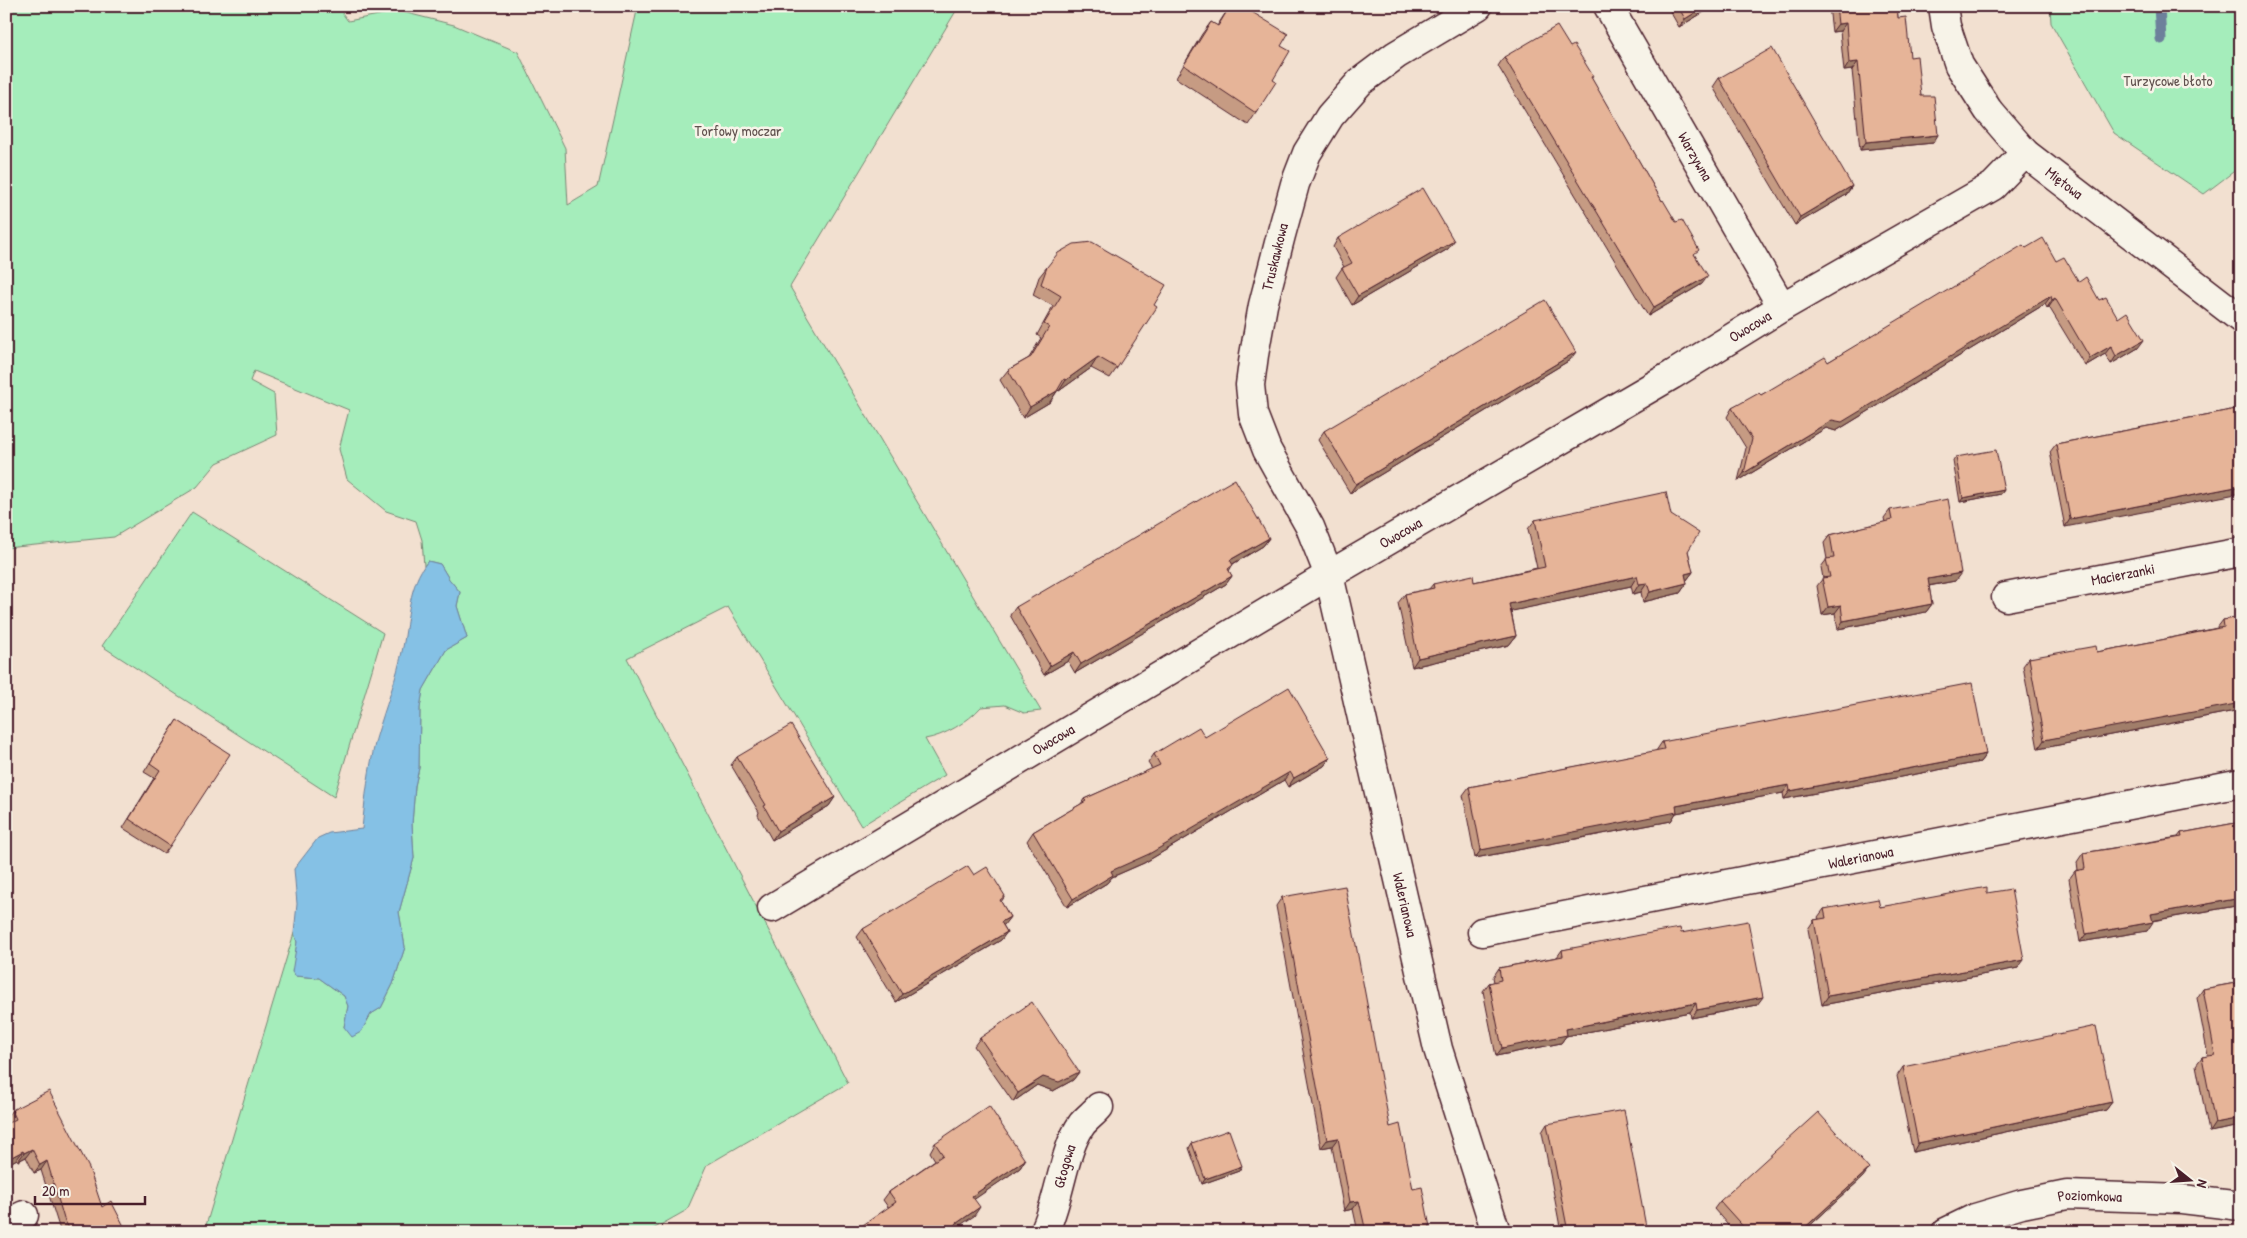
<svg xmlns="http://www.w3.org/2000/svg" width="2247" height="1238" font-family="'Patrick Hand',sans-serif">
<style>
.green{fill:#a5edbb;stroke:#788673}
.water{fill:#85c1e5;stroke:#6d809b}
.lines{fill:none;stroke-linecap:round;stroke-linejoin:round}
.stream{stroke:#6d809b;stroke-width:11}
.minor-casing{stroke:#4a1f2b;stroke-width:31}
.minor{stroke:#f7f3e8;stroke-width:28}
.wall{fill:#c69b83;stroke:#4a1f2b}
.shaded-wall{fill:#a17e6a;stroke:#4a1f2b}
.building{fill:#e6b498;stroke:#4a1f2b}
.labels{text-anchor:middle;stroke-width:5;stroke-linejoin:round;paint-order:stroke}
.park-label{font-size:15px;fill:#61524f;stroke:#f7f3e8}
.street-label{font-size:15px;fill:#4a1f2b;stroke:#f7f3e8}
</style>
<rect width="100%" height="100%" fill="#f2e0d0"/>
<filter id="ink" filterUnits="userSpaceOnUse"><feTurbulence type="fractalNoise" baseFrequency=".02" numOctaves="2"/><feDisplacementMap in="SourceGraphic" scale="10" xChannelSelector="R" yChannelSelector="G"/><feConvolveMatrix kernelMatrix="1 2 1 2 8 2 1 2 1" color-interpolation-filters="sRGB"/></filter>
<g filter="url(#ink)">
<g class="green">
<path d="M 6,6 L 337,6 L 348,21 L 399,11 L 454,25 L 518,52 L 565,148 L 568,205 L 598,187 L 638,6 L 959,6 L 790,287 L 1041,711 L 1024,713 L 1005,705 L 981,707 C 968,722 944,736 925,739 L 945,775 L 861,826 L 728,607 L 627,658 L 848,1083 L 707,1165 L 687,1210 L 648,1232 L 204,1232 L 294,933 L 297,942 L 293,972 L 295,976 L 319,978 L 344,996 L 348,1006 L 344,1027 L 361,1032 L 371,1014 L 381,1008 L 393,984 L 405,947 L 399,912 L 414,858 L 412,824 L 415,786 L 419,768 L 420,708 L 423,690 L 446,650 L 467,638 L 457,606 L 460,592 L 449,579 L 440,564 L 428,561 L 424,566 L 422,540 L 416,521 L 386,511 L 347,479 L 339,449 L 349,410 L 254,371 L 250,381 L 274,394 L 277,435 L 217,463 L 197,487 L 114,537 L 6,548 Z"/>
<path d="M 2050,6 L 2241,6 L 2241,166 L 2204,194 L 2114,133 L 2051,23 Z"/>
<path d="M 192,512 L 383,633 L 334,797 L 102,646 Z"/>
</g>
<path class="water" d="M 428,561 L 440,564 L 449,579 L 460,592 L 457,606 L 467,638 L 446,650 L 423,690 L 420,708 L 419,768 L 415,786 L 412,824 L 414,858 L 399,912 L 405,947 L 393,984 L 381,1008 L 371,1014 L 361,1032 L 352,1037 L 344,1027 L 348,1006 L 344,996 L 319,978 L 295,976 L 292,972 L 297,942 L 294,933 L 297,904 L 294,869 L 318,838 L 329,833 L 362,829 C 365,798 369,768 376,739 C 385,708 397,678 403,647 C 409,618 408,585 428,561 Z"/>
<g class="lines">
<path class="stream" d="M 2159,6 L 2161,39"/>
<g class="minor-casing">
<g id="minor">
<path id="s1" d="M 1478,6 L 1396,55 L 1360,82 L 1330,116 L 1307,153 L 1295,184 L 1281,235 L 1263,305 L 1254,355 L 1250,385 L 1253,414 L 1267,450 L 1310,527 L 1329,575 L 1438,1049 L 1496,1232"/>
<path id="s2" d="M 1608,6 L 1782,307"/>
<path id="s3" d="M 1943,6 L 1946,26 L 1959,65 L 1988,110 L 2025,153 L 2241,319"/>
<path id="s4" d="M 2006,597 L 2241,552"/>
<path id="s5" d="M 772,908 L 1329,575 L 1672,375 L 1782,307 L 1993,186 L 2025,153"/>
<path id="s6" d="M 1482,932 L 2241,783"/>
<path d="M 6,1224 L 24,1215"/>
<path id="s7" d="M 1044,1232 C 1060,1200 1063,1150 1082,1124 C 1087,1118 1094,1113 1099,1107"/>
<path id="s8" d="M 1946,1232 L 1975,1218 L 2022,1204 L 2067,1195 L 2182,1199 L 2241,1206"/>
</g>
</g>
<use href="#minor" class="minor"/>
</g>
<g class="wall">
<path d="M 1230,6 L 1242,6 L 1281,46 L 1273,80 L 1256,113 L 1248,125 L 1176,78 L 1202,34 L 1211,22 L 1217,26 Z"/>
<path d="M 1667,6 L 1714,6 L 1679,27 Z"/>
<path d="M 1829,6 L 1897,6 L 1898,18 L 1921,96 L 1933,143 L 1860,150 L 1852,70 L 1844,71 L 1840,31 L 1832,32 Z"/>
<path d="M 1570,47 L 1591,78 L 1662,201 L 1695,256 L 1702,284 L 1648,316 L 1498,66 L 1504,57 Z"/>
<path d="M 1719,78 L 1852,186 L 1846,195 L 1795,225 L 1713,87 Z"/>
<path d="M 1338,238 L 1448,249 L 1352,305 L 1336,277 L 1342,268 L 1344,267 L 1333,247 Z"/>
<path d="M 2026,248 L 2056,261 L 2118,318 L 2138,348 L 2111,364 L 2105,354 L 2085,366 L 2049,307 L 2047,308 L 2045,304 L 1836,431 L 1826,428 L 1738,481 L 1746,448 L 1727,417 L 1732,408 L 1761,395 L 1828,362 Z"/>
<path d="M 1047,267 L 1117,368 L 1110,378 L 1091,368 L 1059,391 L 1058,390 L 1050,402 L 1023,418 L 1000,380 L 1008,370 L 1029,358 L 1041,338 L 1037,335 L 1053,306 L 1033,295 L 1039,277 Z"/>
<path d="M 1570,360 L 1350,493 L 1318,440 L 1324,431 Z"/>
<path d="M 2241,408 L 2065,527 L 2050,452 L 2056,444 Z"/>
<path d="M 1956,457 L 2004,490 L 2001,494 L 1960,502 L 1953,461 Z"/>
<path d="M 1890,510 L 1955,581 L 1929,586 L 1932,604 L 1926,612 L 1838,629 L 1835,613 L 1822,615 L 1817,586 L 1823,578 L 1821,567 L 1827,559 L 1824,543 L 1830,535 L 1885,522 L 1884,518 Z"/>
<path d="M 1671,515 L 1688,551 L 1693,572 L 1686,581 L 1687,583 L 1680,593 L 1643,602 L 1641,592 L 1633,594 L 1631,586 L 1511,611 L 1516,636 L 1509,645 L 1412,667 L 1398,603 L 1405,594 L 1429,589 L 1433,584 L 1474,582 L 1537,568 L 1528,529 L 1535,520 Z"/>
<path d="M 1269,538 L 1263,546 L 1233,564 L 1229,571 L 1232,576 L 1226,584 L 1075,673 L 1068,661 L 1044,675 L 1010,615 L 1016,607 Z"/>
<path d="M 2241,617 L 2241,703 L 2235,711 L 2038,749 L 2023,666 L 2029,658 L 2097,652 L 2161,640 L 2217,628 L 2223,620 Z"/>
<path d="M 177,720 L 170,846 L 164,854 L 123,828 L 154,778 L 144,772 Z"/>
<path d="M 1205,737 L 1330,758 L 1324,766 L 1288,787 L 1284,780 L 1144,863 L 1112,877 L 1107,883 L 1067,907 L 1027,841 L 1033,832 L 1081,804 L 1084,799 L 1152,769 L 1148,763 L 1154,754 Z"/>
<path d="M 1662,742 L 1986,754 L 1980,762 L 1784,799 L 1783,793 L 1676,813 L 1671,821 L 1475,858 L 1463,795 L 1469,787 L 1656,751 Z"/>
<path d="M 737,757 L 835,797 L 829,806 L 772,840 L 758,815 L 759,812 L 731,765 Z"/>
<path d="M 2241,822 L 2241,905 L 2152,921 L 2147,931 L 2080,942 L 2069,879 L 2075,871 L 2078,870 L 2077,862 L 2083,853 L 2178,837 L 2181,833 Z"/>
<path d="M 974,875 L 1005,896 L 1001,902 L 1010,917 L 1003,925 L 1007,932 L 1001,940 L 896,1002 L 857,937 L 863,929 Z"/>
<path d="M 1987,893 L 2018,968 L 1822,1005 L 1808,929 L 1814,920 L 1819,919 L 1818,917 L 1824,909 L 1880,907 Z"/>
<path d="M 1282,897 L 1390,1127 L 1413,1189 L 1431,1232 L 1358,1232 L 1353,1209 L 1344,1211 L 1332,1146 L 1321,1148 L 1276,906 Z"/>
<path d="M 1681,933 L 1757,1005 L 1691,1018 L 1690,1012 L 1566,1036 L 1561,1043 L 1496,1056 L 1483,991 L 1489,983 L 1494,982 L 1493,977 L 1499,968 L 1557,957 L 1562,950 Z"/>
<path d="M 2241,982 L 2241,1126 L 2209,1132 L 2196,1065 L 2202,1057 L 2208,1056 L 2197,998 L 2203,989 Z"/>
<path d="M 980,1038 L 1079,1072 L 1073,1080 L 1053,1091 L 1037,1085 L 1013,1102 L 974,1046 Z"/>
<path d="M 1903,1067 L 2112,1102 L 2106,1110 L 1913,1152 L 1897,1076 Z"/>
<path d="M 12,1110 L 102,1207 L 127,1232 L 61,1232 L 59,1227 L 41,1170 L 34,1173 L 26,1157 L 18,1161 L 17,1159 L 6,1165 L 6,1124 L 8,1123 L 6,1118 Z"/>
<path d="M 1547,1124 L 1647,1232 L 1561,1232 L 1542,1132 Z"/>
<path d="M 935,1143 L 1025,1160 L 1020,1168 L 974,1199 L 974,1216 L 888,1207 L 883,1200 L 889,1192 L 935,1160 L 930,1152 Z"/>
<path d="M 1192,1143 L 1239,1171 L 1202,1184 L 1189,1148 Z"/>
<path d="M 1863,1177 L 1803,1232 L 1734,1232 L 1714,1209 L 1720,1201 Z"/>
</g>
<g class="shaded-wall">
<path d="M 1706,6 L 1714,6 L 1679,27 L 1685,19 Z"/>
<path d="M 1846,23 L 1840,31 L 1832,32 L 1838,24 Z"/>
<path d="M 1858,62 L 1852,70 L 1844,71 L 1849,63 Z"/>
<path d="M 1938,135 L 1933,143 L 1860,150 L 1866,142 Z"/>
<path d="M 1852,186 L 1846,195 L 1795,225 L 1800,217 Z"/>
<path d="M 1454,241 L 1448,249 L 1352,305 L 1358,296 Z"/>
<path d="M 1708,276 L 1702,284 L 1648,316 L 1654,307 Z"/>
<path d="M 2051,296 L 2045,304 L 1836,431 L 1826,428 L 1738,481 L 1744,473 L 1832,420 Z"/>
<path d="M 2055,298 L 2049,307 L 2047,308 L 2052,300 Z"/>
<path d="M 2144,340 L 2138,348 L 2111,364 L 2116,356 Z"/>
<path d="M 2111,346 L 2105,354 L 2085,366 L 2090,358 Z"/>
<path d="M 1576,352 L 1570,360 L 1350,493 L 1356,484 Z"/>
<path d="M 1098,357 L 1091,368 L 1059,391 L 1066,380 Z"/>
<path d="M 1057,391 L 1050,402 L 1023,418 L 1030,407 Z"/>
<path d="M 2241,486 L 2241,493 L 2065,527 L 2070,519 Z"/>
<path d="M 2004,490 L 2001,494 L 1960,502 L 1963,498 Z"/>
<path d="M 1269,538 L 1263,546 L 1224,569 L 1230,560 Z"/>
<path d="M 1693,572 L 1686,581 L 1685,574 Z"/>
<path d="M 1961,573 L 1955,581 L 1922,587 L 1928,579 Z"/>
<path d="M 1232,576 L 1226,584 L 1075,673 L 1081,664 Z"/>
<path d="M 1637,576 L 1631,586 L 1503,613 L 1509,604 Z"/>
<path d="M 1647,583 L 1641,592 L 1633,594 L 1639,584 Z"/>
<path d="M 1687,583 L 1680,593 L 1643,602 L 1650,592 Z"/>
<path d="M 1932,604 L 1926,612 L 1838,629 L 1843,621 Z"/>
<path d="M 1841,605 L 1835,613 L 1822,615 L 1828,607 Z"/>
<path d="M 1516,636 L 1509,645 L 1412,667 L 1418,658 Z"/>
<path d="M 1074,652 L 1068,661 L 1044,675 L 1050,666 Z"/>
<path d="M 2240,696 L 2241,696 L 2241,703 L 2235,711 L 2038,749 L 2044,740 Z"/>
<path d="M 1986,754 L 1980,762 L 1784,799 L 1790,791 Z"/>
<path d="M 1330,758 L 1324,766 L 1288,787 L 1294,778 Z"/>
<path d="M 1290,772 L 1284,780 L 1144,863 L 1112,877 L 1107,883 L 1067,907 L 1073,899 L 1111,871 Z"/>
<path d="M 1789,785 L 1783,793 L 1676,813 L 1671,821 L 1475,858 L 1481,850 L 1676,806 Z"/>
<path d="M 835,797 L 829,806 L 772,840 L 778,831 Z"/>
<path d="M 2241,898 L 2241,905 L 2145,922 L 2151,914 Z"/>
<path d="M 1010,917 L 1004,925 L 995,930 L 1001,922 Z"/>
<path d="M 2153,922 L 2147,931 L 2080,942 L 2086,934 Z"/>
<path d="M 1007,932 L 1001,940 L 896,1002 L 902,994 Z"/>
<path d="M 2024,960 L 2018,968 L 1822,1005 L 1828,996 Z"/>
<path d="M 1763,997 L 1757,1005 L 1691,1018 L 1697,1010 Z"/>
<path d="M 1696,1003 L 1690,1012 L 1566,1036 L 1561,1043 L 1496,1056 L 1502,1048 L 1566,1029 Z"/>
<path d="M 1079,1072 L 1073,1080 L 1053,1091 L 1037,1085 L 1013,1102 L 1018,1093 L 1043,1077 Z"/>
<path d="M 2112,1102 L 2106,1110 L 1913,1152 L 1918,1143 Z"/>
<path d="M 2241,1118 L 2241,1126 L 2209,1132 L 2215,1123 Z"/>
<path d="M 1338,1138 L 1332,1146 L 1321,1148 L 1327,1140 Z"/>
<path d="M 32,1149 L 26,1157 L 18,1161 L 24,1153 Z"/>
<path d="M 23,1151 L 17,1159 L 6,1165 L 6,1160 Z"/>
<path d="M 1025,1160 L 1020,1168 L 966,1205 L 972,1196 Z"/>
<path d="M 47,1161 L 41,1170 L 34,1173 L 40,1165 Z"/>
<path d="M 1242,1166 L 1239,1171 L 1202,1184 L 1205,1179 Z"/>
<path d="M 1869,1169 L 1863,1177 L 1803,1232 L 1800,1232 Z"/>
<path d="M 1359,1201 L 1353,1209 L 1344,1211 L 1350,1202 Z"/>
<path d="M 980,1207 L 974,1216 L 950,1232 L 944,1232 Z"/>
</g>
<g class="building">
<path d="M 1230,6 L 1242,6 L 1288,34 L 1281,46 L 1290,51 L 1273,80 L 1276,82 L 1256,113 L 1184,65 L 1211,22 L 1218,26 Z"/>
<path d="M 1678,6 L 1706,6 L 1685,19 Z"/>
<path d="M 1836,6 L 1897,6 L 1898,18 L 1906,17 L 1910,57 L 1917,56 L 1921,96 L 1934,96 L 1938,135 L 1866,142 L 1858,62 L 1849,63 L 1846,23 L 1838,24 Z"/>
<path d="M 1557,26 L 1570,47 L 1574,45 L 1593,76 L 1591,77 L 1662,201 L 1663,200 L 1676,222 L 1682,220 L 1699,250 L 1694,254 L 1708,276 L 1654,307 L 1504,57 Z"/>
<path d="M 1772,48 L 1852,186 L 1800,217 L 1719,78 Z"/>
<path d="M 1423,188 L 1454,241 L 1358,296 L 1342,268 L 1352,263 L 1338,238 Z"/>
<path d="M 2043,238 L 2056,261 L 2064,257 L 2079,282 L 2086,277 L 2099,300 L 2106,297 L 2118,318 L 2127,312 L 2144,340 L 2116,356 L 2111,346 L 2090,358 L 2055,298 L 2052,300 L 2051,296 L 1842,422 L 1832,420 L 1744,473 L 1752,439 L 1732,408 L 1759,393 L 1761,395 L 1825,357 L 1828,362 L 2023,245 L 2026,248 Z"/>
<path d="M 1092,242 L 1166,285 L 1154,305 L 1157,307 L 1117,368 L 1098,357 L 1066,380 L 1064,379 L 1057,391 L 1030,407 L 1008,370 L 1031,357 L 1049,327 L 1044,324 L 1061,296 L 1041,284 L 1047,267 L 1058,253 L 1074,244 Z"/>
<path d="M 1545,300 L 1576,352 L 1356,484 L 1324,431 Z"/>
<path d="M 2241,408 L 2241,486 L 2070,519 L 2056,444 Z"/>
<path d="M 1996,450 L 2004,490 L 1963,498 L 1956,457 Z"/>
<path d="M 1235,479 L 1269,538 L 1230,560 L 1233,565 L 1228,569 L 1232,576 L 1081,664 L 1074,652 L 1050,666 L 1016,607 Z"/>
<path d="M 1666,492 L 1671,515 L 1699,533 L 1688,551 L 1693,572 L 1685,574 L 1687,583 L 1650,592 L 1647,583 L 1639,584 L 1637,576 L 1509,604 L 1516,636 L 1418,658 L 1405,594 L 1434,588 L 1433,584 L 1473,575 L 1474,582 L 1545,567 L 1535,520 Z"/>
<path d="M 1948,499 L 1961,573 L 1928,579 L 1932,604 L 1843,621 L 1841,605 L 1828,607 L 1822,578 L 1830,577 L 1826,559 L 1834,558 L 1830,535 L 1892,520 L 1890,510 Z"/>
<path d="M 2241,617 L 2241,696 L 2240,696 L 2241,703 L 2044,740 L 2029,658 L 2096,646 L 2097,652 L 2161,640 L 2224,627 L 2223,620 Z"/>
<path d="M 1972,683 L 1986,754 L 1790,791 L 1789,785 L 1676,806 L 1677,812 L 1481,850 L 1469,787 L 1664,749 L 1662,742 Z"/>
<path d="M 1289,687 L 1330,758 L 1294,778 L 1290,772 L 1149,854 L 1111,871 L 1113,875 L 1073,899 L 1033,832 L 1086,801 L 1084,799 L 1160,765 L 1154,754 L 1199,727 L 1205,737 Z"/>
<path d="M 177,720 L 230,754 L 170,846 L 129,819 L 160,770 L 150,763 Z"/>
<path d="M 791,725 L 835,797 L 778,831 L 764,806 L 766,805 L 737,757 Z"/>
<path d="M 2241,822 L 2241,898 L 2151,914 L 2153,922 L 2086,934 L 2075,871 L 2085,869 L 2083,853 L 2182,837 L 2181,833 Z"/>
<path d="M 968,866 L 974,875 L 987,867 L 1005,896 L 1000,900 L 1010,917 L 1001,922 L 1007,932 L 902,994 L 863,929 Z"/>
<path d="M 1345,886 L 1390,1127 L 1400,1124 L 1413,1189 L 1422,1187 L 1431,1232 L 1366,1232 L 1359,1201 L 1350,1202 L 1338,1138 L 1327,1140 L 1282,897 Z"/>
<path d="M 1987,887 L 1987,893 L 2011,889 L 2024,960 L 1828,996 L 1814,920 L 1826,918 L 1824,909 L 1878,899 L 1880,907 Z"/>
<path d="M 1748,921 L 1763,997 L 1697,1010 L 1696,1003 L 1566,1029 L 1567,1035 L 1502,1048 L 1489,983 L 1501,980 L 1499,968 L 1563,956 L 1562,950 L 1656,932 L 1680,928 L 1681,933 Z"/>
<path d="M 2241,982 L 2241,1118 L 2215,1123 L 2202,1057 L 2215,1055 L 2203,989 Z"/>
<path d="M 1032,1002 L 1079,1072 L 1059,1082 L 1043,1077 L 1018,1093 L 980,1038 Z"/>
<path d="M 2096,1026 L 2112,1102 L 1918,1143 L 1903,1067 Z"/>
<path d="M 49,1091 L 89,1168 L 102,1207 L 111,1201 L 127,1232 L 71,1232 L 64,1219 L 47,1161 L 40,1165 L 32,1149 L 24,1153 L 23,1151 L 6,1160 L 6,1124 L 16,1119 L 12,1110 Z"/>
<path d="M 989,1106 L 1025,1160 L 972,1196 L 980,1207 L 944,1232 L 853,1232 L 896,1202 L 889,1192 L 943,1155 L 935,1143 Z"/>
<path d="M 1624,1110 L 1647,1232 L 1568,1232 L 1547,1124 Z"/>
<path d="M 1818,1112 L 1869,1169 L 1800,1232 L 1748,1232 L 1720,1201 Z"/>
<path d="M 1229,1130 L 1242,1166 L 1205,1179 L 1192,1143 Z"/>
</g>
</g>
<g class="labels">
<g class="park-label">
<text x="2168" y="86">Turzycowe błoto</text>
<text x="738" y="136">Torfowy moczar</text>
</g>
<g class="street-label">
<text dy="5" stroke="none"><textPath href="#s2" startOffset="174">Warzywna</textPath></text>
<text dy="5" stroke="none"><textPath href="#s3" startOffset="221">Miętowa</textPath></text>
<text transform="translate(1275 257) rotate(-76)" y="5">Truskawkowa</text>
<text dy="5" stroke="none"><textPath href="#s5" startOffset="1138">Owocowa</textPath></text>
<text dy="5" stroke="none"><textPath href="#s5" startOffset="732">Owocowa</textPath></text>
<text dy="5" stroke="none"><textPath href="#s4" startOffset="119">Macierzanki</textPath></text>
<text dy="5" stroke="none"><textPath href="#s5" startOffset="328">Owocowa</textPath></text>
<text dy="5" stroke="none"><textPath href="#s6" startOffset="386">Walerianowa</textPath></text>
<text dy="5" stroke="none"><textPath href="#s1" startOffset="1015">Walerianowa</textPath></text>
<text dy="5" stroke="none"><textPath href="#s7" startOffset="69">Głogowa</textPath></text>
<text dy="5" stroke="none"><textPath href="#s8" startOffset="150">Poziomkowa</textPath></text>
</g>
</g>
<rect width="2247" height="1238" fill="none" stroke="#f7f3e8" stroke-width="25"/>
<rect x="12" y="12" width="2222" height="1213" fill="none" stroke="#4a1f2b" stroke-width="2" filter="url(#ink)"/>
<g transform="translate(2190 1180) rotate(107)" stroke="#f7f3e8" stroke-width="4" paint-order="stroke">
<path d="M0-4L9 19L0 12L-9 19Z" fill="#4a1f2b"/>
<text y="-8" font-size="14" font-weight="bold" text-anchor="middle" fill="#4a1f2b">N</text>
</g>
<path d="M35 1196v8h110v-8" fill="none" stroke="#4a1f2b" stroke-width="2.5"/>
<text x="42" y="1196" font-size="15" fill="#4a1f2b" stroke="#f7f3e8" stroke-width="4" paint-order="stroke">20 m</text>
</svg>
